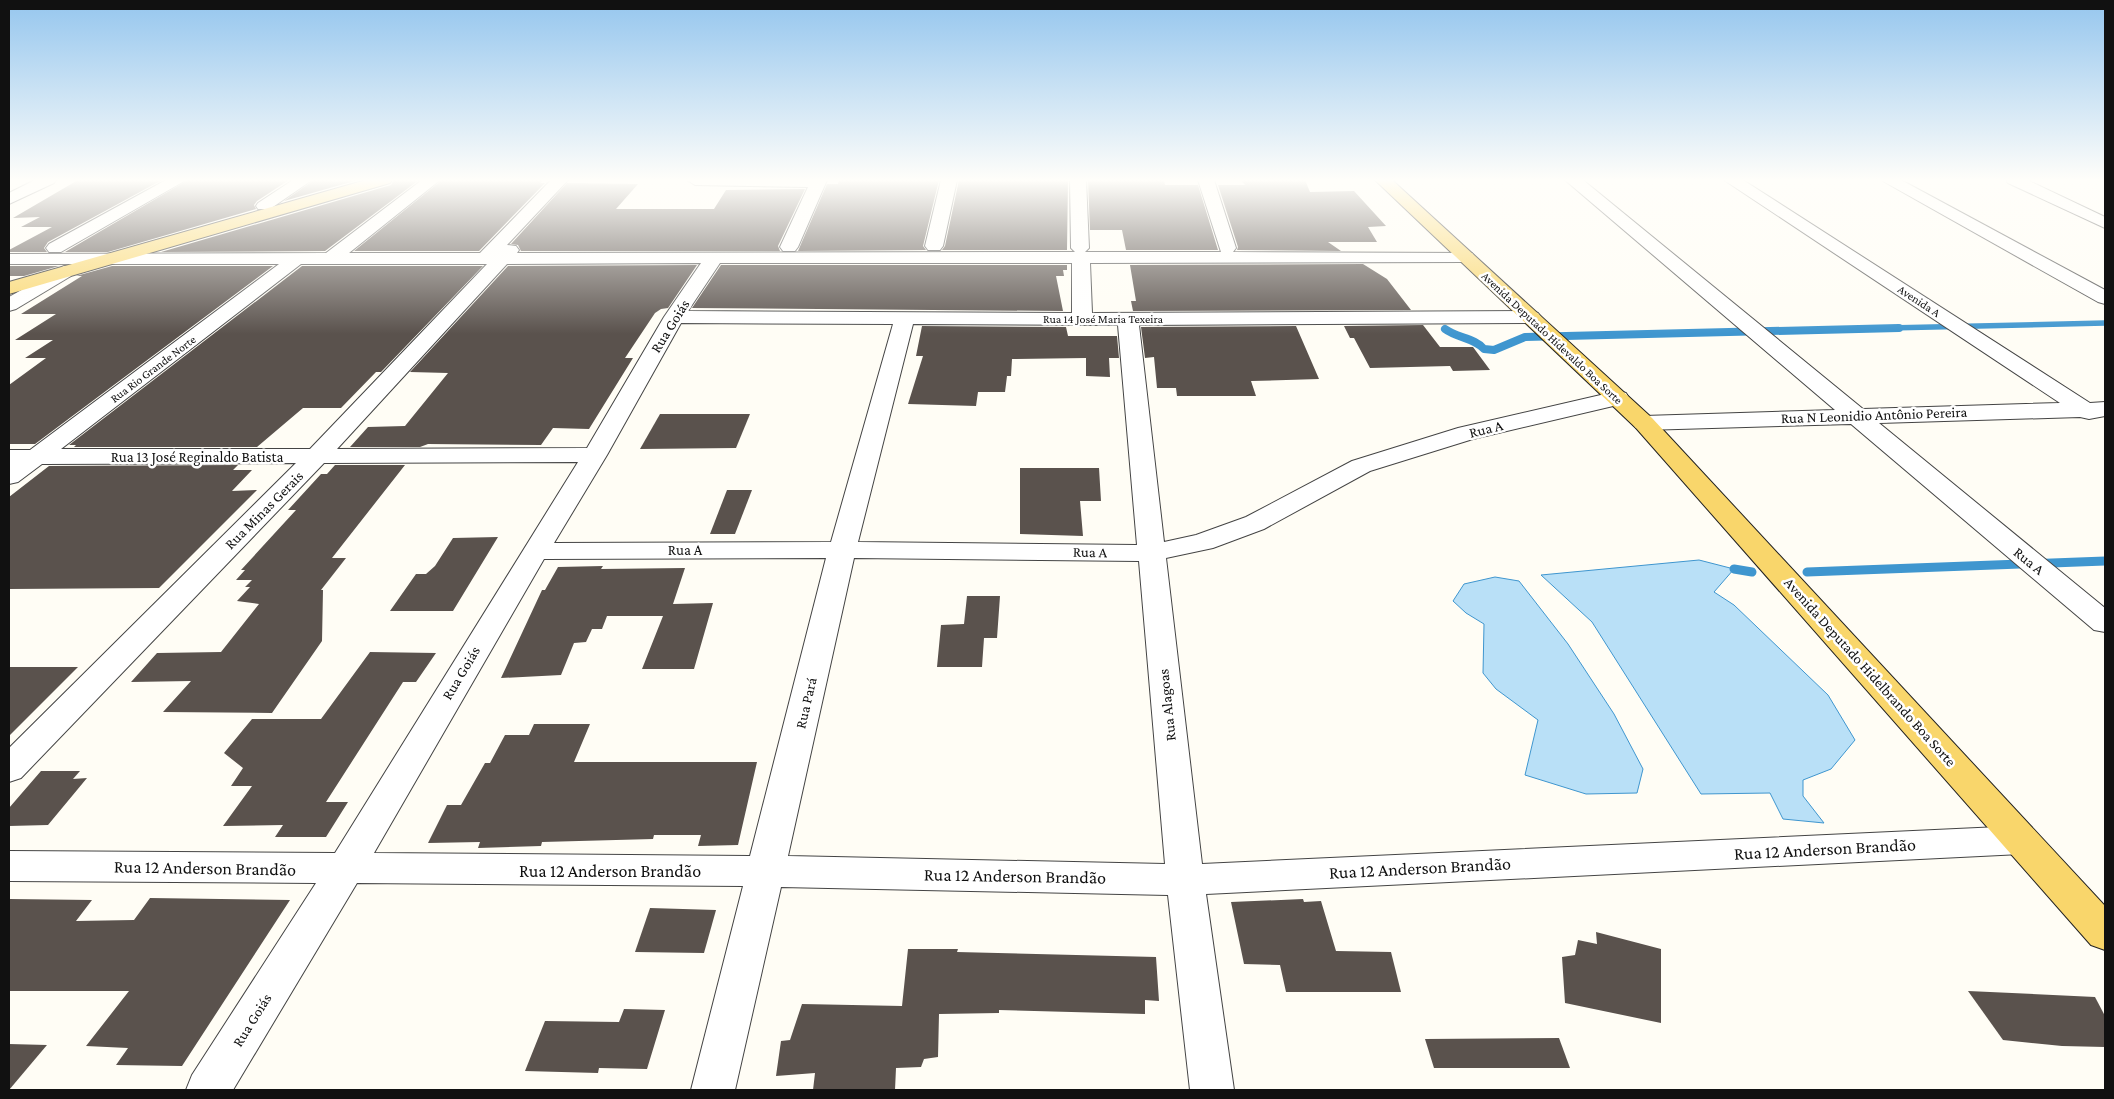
<svg xmlns="http://www.w3.org/2000/svg" width="2114" height="1099" font-family="'Crimson Pro',serif">
<style>
.water{fill:#b9e0f7;stroke:#3f96cf}
.lines{fill:none;stroke-linecap:round;stroke-linejoin:round}
.stream-far2{stroke:#3f96cf;stroke-width:5.5}
.stream-far1{stroke:#3f96cf;stroke-width:8}
.stream{stroke:#3f96cf;stroke-width:9}
.building{fill:#5a524d}
.minor-casing{stroke:#444;stroke-width:2}
.major-casing{stroke:#222;stroke-width:2}
.minor{fill:#fff;fill-rule:evenodd}
.major{fill:#f9d66b;fill-rule:evenodd}
.labels{text-anchor:middle;stroke-width:5;stroke-linejoin:round;paint-order:stroke}
.far-street-label{font-size:12px;fill:#111;stroke:#fff}
.street-label{font-size:15px;fill:#111;stroke:#fff}
.near-street-label{font-size:18px;fill:#111;stroke:#fff}
</style>
<rect width="100%" height="100%" fill="#fffdf5"/>
<g class="water">
<path d="M 1699,560 L 1734,569 L 1714,592 L 1734,605 L 1828,695 L 1855,740 L 1831,769 L 1803,780 L 1803,796 L 1824,823 L 1783,819 L 1770,793 L 1701,794 L 1592,622 L 1541,575 Z"/>
<path d="M 1495,577 L 1519,581 L 1568,644 L 1614,714 L 1643,769 L 1637,793 L 1586,794 L 1525,775 L 1538,720 L 1496,689 L 1483,673 L 1484,624 L 1466,613 L 1453,601 L 1464,584 Z"/>
</g>
<g class="lines">
<path class="stream-far2" d="M 1843,329 L 2105,323"/>
<path class="stream-far1" d="M 1445,329 C 1457,338 1475,338 1484,349 L 1494,350 L 1525,337 L 1899,328"/>
<g class="stream">
<path d="M 1734,569 L 1752,572"/>
<path d="M 1807,572 L 2105,561"/>
</g>
</g>
<g class="building">
<path d="M 78,180 L 162,180 L 48,242 L 44,248 L 47,252 L 9,252 L 9,250 L 52,227 L 21,227 L 40,217 L 13,218 Z"/>
<path d="M 188,180 L 289,180 L 257,201 L 254,205 L 256,209 L 108,252 L 65,252 Z"/>
<path d="M 314,180 L 358,180 L 284,201 Z"/>
<path d="M 394,180 L 419,180 L 325,251 L 161,252 L 391,185 Z"/>
<path d="M 442,180 L 543,180 L 540,183 L 545,183 L 479,251 L 354,251 Z"/>
<path d="M 839,180 L 939,180 L 923,246 L 926,250 L 798,251 L 827,184 L 838,184 Z"/>
<path d="M 959,180 L 1068,180 L 1067,250 L 942,250 L 945,246 Z"/>
<path d="M 1088,180 L 1164,180 L 1165,185 L 1198,185 L 1218,250 L 1126,250 L 1122,230 L 1090,230 Z"/>
<path d="M 1241,180 L 1305,180 L 1310,192 L 1354,191 L 1386,226 L 1368,227 L 1377,242 L 1328,242 L 1341,251 L 1237,250 L 1238,247 L 1218,185 L 1245,185 Z"/>
<path d="M 567,183 L 638,184 L 616,209 L 714,209 L 726,190 L 805,189 L 778,246 L 780,251 L 521,251 L 518,245 L 511,244 Z"/>
<path d="M 1363,264 L 1387,279 L 1411,310 L 1133,311 L 1131,301 L 1136,301 L 1130,265 Z"/>
<path d="M 697,265 L 668,308 L 661,309 L 655,313 L 625,358 L 633,358 L 589,429 L 553,428 L 541,445 L 428,444 L 420,447 L 350,447 L 368,427 L 405,426 L 448,373 L 410,372 L 508,266 Z"/>
<path d="M 721,265 L 1067,265 L 1067,270 L 1063,270 L 1064,276 L 1056,276 L 1063,311 L 692,308 Z"/>
<path d="M 9,266 L 59,266 L 24,276 L 9,276 Z"/>
<path d="M 112,266 L 273,266 L 35,444 L 9,444 L 9,385 L 46,358 L 25,358 L 53,340 L 15,340 L 56,314 L 21,314 L 82,276 L 76,276 Z"/>
<path d="M 302,266 L 483,266 L 381,372 L 376,372 L 341,408 L 303,408 L 257,447 L 74,447 L 76,445 L 69,445 Z"/>
<path d="M 1423,325 L 1440,347 L 1473,347 L 1490,370 L 1453,371 L 1450,366 L 1370,368 L 1354,338 L 1350,338 L 1344,326 Z"/>
<path d="M 922,326 L 1066,327 L 1068,336 L 1117,336 L 1119,358 L 1109,358 L 1110,377 L 1086,376 L 1086,358 L 1012,359 L 1011,376 L 1007,376 L 1005,392 L 978,392 L 976,406 L 908,404 L 923,356 L 916,356 Z"/>
<path d="M 1296,326 L 1319,379 L 1251,381 L 1256,396 L 1177,396 L 1176,388 L 1157,388 L 1154,357 L 1145,358 L 1141,327 Z"/>
<path d="M 660,414 L 750,414 L 736,448 L 640,449 Z"/>
<path d="M 238,465 L 233,470 L 252,470 L 232,491 L 257,490 L 159,588 L 9,589 L 9,497 L 49,466 Z"/>
<path d="M 335,465 L 405,465 L 332,558 L 346,558 L 321,590 L 323,590 L 322,641 L 272,713 L 163,712 L 191,681 L 131,682 L 157,653 L 221,652 L 259,604 L 237,601 L 250,587 L 245,587 L 252,580 L 236,580 L 245,570 L 241,570 L 296,510 L 288,510 L 321,474 L 327,474 Z"/>
<path d="M 1020,468 L 1099,468 L 1101,501 L 1080,501 L 1083,536 L 1020,534 Z"/>
<path d="M 727,490 L 752,490 L 735,534 L 710,534 Z"/>
<path d="M 498,537 L 453,611 L 390,611 L 416,574 L 426,574 L 435,566 L 453,538 Z"/>
<path d="M 603,566 L 601,569 L 685,568 L 673,604 L 713,603 L 694,669 L 642,669 L 663,616 L 607,616 L 602,629 L 592,629 L 586,642 L 574,643 L 561,675 L 501,678 L 542,590 L 545,590 L 558,567 Z"/>
<path d="M 967,596 L 1000,596 L 997,638 L 984,638 L 982,667 L 937,667 L 941,625 L 964,624 Z"/>
<path d="M 370,652 L 436,653 L 416,682 L 403,682 L 326,802 L 348,802 L 326,837 L 275,837 L 283,825 L 223,826 L 252,786 L 231,786 L 243,768 L 224,753 L 252,719 L 321,719 Z"/>
<path d="M 9,667 L 78,667 L 9,736 Z"/>
<path d="M 534,724 L 590,724 L 574,762 L 757,762 L 738,845 L 698,846 L 701,835 L 654,835 L 653,839 L 542,842 L 541,846 L 478,848 L 480,842 L 428,843 L 447,805 L 461,805 L 485,763 L 490,763 L 505,735 L 529,735 Z"/>
<path d="M 41,771 L 80,771 L 73,779 L 87,778 L 48,825 L 9,826 L 9,808 Z"/>
<path d="M 150,898 L 290,900 L 182,1066 L 116,1065 L 128,1048 L 86,1046 L 129,991 L 9,991 L 9,899 L 92,900 L 76,921 L 134,920 Z"/>
<path d="M 1303,899 L 1304,902 L 1321,901 L 1336,951 L 1391,952 L 1401,992 L 1286,992 L 1280,965 L 1244,964 L 1231,902 Z"/>
<path d="M 650,908 L 716,910 L 704,953 L 635,952 Z"/>
<path d="M 1596,932 L 1661,949 L 1661,1023 L 1565,1003 L 1562,957 L 1575,955 L 1578,940 L 1597,944 Z"/>
<path d="M 908,949 L 958,949 L 957,952 L 1156,957 L 1159,1001 L 1145,1000 L 1145,1014 L 999,1010 L 999,1013 L 939,1014 L 938,1057 L 924,1059 L 921,1067 L 896,1068 L 895,1090 L 813,1090 L 815,1073 L 776,1076 L 781,1041 L 790,1040 L 802,1004 L 902,1006 Z"/>
<path d="M 1968,991 L 2095,997 L 2105,1016 L 2105,1047 L 2062,1046 L 2003,1040 Z"/>
<path d="M 624,1009 L 665,1010 L 647,1069 L 599,1068 L 598,1073 L 525,1071 L 545,1021 L 619,1022 Z"/>
<path d="M 1559,1038 L 1570,1068 L 1434,1068 L 1425,1039 Z"/>
<path d="M 9,1044 L 47,1045 L 9,1090 Z"/>
</g>
<g class="lines">
<g class="minor-casing">
<g id="minor">
<path d="M 35,180 L 56,180 L 54,183 L 9,204 L 9,193 Z"/>
<path d="M 166,180 L 186,180 L 61,252 L 49,252 L 46,248 L 49,244 Z"/>
<path d="M 293,180 L 312,180 L 270,209 L 258,209 L 256,206 L 258,203 Z"/>
<path d="M 422,180 L 440,180 L 349,253 L 480,253 L 551,180 L 568,180 L 507,245 L 516,246 L 519,250 L 517,253 L 1075,252 L 1071,248 L 1070,180 L 1086,180 L 1089,248 L 1085,252 L 1221,252 L 1198,180 L 1214,180 L 1236,248 L 1233,252 L 1472,253 L 1475,257 L 1472,261 L 1466,262 L 1090,263 L 1092,313 L 1531,311 L 1538,313 L 1541,317 L 1538,321 L 1531,323 L 1139,325 L 1164,542 L 1196,535 L 1246,517 L 1352,461 L 1458,428 L 1618,391 L 1626,393 L 1629,398 L 1626,403 L 1473,439 L 1370,471 L 1264,529 L 1213,548 L 1166,558 L 1202,864 L 2021,826 L 2034,830 L 2039,840 L 2034,850 L 2021,854 L 1206,894 L 1234,1090 L 1190,1090 L 1168,895 L 781,887 L 735,1090 L 691,1090 L 743,886 L 357,883 L 233,1090 L 186,1090 L 192,1075 L 316,883 L 9,881 L 9,851 L 335,853 L 578,462 L 324,463 L 21,778 L 9,782 L 9,748 L 296,463 L 42,464 L 18,482 L 9,484 L 9,450 L 30,450 L 279,264 L 9,264 L 9,254 L 326,253 ZM 701,263 L 664,317 L 587,448 L 337,449 L 507,264 ZM 720,263 L 1072,263 L 1072,313 L 688,311 ZM 301,264 L 487,264 L 310,449 L 61,449 ZM 681,323 L 893,324 L 831,542 L 554,543 L 607,455 ZM 913,324 L 1118,325 L 1137,545 L 858,542 ZM 826,558 L 750,856 L 374,853 L 544,559 ZM 854,558 L 1139,561 L 1165,864 L 788,856 Z"/>
<path d="M 687,180 L 827,180 L 798,247 L 795,251 L 783,251 L 780,247 L 808,187 L 695,185 Z"/>
<path d="M 941,180 L 957,180 L 943,246 L 940,250 L 928,250 L 925,246 Z"/>
<path d="M 1565,180 L 1583,180 L 1863,409 L 2060,403 L 1724,180 L 1743,180 L 2090,403 L 2105,402 L 2105,416 L 2089,419 L 2080,417 L 1879,423 L 2105,608 L 2105,632 L 2094,630 L 1851,424 L 1644,430 L 1636,428 L 1632,423 L 1636,418 L 1644,416 L 1835,410 Z"/>
<path d="M 1881,180 L 1901,180 L 2105,290 L 2105,304 L 2098,302 Z"/>
<path d="M 2006,180 L 2027,180 L 2105,217 L 2105,228 L 2008,183 Z"/>
<path d="M 64,266 L 71,268 L 73,272 L 71,276 L 16,309 L 9,311 L 9,297 Z"/>
</g>
</g>
<g class="major-casing">
<g id="major">
<path d="M 366,180 L 392,180 L 390,183 L 9,294 L 9,282 Z"/>
<path d="M 1375,180 L 1392,180 L 1652,418 L 2105,906 L 2105,950 L 2091,945 L 1636,428 Z"/>
</g>
</g>
<use href="#minor" class="minor"/>
<use href="#major" class="major"/>
</g>
<linearGradient id="sky" x2="0" y2="1"><stop stop-color="#95c6ee"/><stop offset="0.54" stop-color="#fffefa"/><stop offset="1" stop-color="#fffefa" stop-opacity="0"/></linearGradient>
<rect width="2114" height="334" fill="url(#sky)"/>
<g class="labels">
<g class="far-street-label">
<text transform="translate(1919 301) rotate(33)" y="4">Avenida A</text>
<text x="1103" y="323">Rua 14 José Maria Texeira</text>
<text transform="translate(1552 338) rotate(43)" y="4">Avenida Deputado Hidevaldo Boa Sorte</text>
<text transform="translate(153 369) rotate(-37)" y="4">Rua Rio Grande Norte</text>
</g>
<g class="street-label">
<text transform="translate(670 326) rotate(-58)" y="5">Rua Goiás</text>
<text transform="translate(1874 415) rotate(-2)" y="5">Rua N Leonidio Antônio Pereira</text>
<text transform="translate(1486 429) rotate(-14)" y="5">Rua A</text>
<text x="197" y="462">Rua 13 José Reginaldo Batista</text>
<text transform="translate(264 510) rotate(-45)" y="5">Rua Minas Gerais</text>
<text x="685" y="555">Rua A</text>
<text transform="translate(1090 552) rotate(1)" y="5">Rua A</text>
<text transform="translate(2029 561) rotate(39)" y="5">Rua A</text>
<text transform="translate(1870 672) rotate(48)" y="5">Avenida Deputado Hidelbrando Boa Sorte</text>
<text transform="translate(461 673) rotate(-59)" y="5">Rua Goiás</text>
<text transform="translate(806 703) rotate(-77)" y="5">Rua Pará</text>
<text transform="translate(1167 705) rotate(-96)" y="5">Rua Alagoas</text>
<text transform="translate(252 1020) rotate(-58)" y="5">Rua Goiás</text>
</g>
<g class="near-street-label">
<text transform="translate(1825 849) rotate(-3)" y="6">Rua 12 Anderson Brandão</text>
<text transform="translate(205 868) rotate(1)" y="6">Rua 12 Anderson Brandão</text>
<text transform="translate(1420 868) rotate(-3)" y="6">Rua 12 Anderson Brandão</text>
<text x="610" y="877">Rua 12 Anderson Brandão</text>
<text transform="translate(1015 876) rotate(1)" y="6">Rua 12 Anderson Brandão</text>
</g>
</g>
<rect width="2114" height="1099" fill="none" stroke="#111111" stroke-width="20"/>
</svg>
